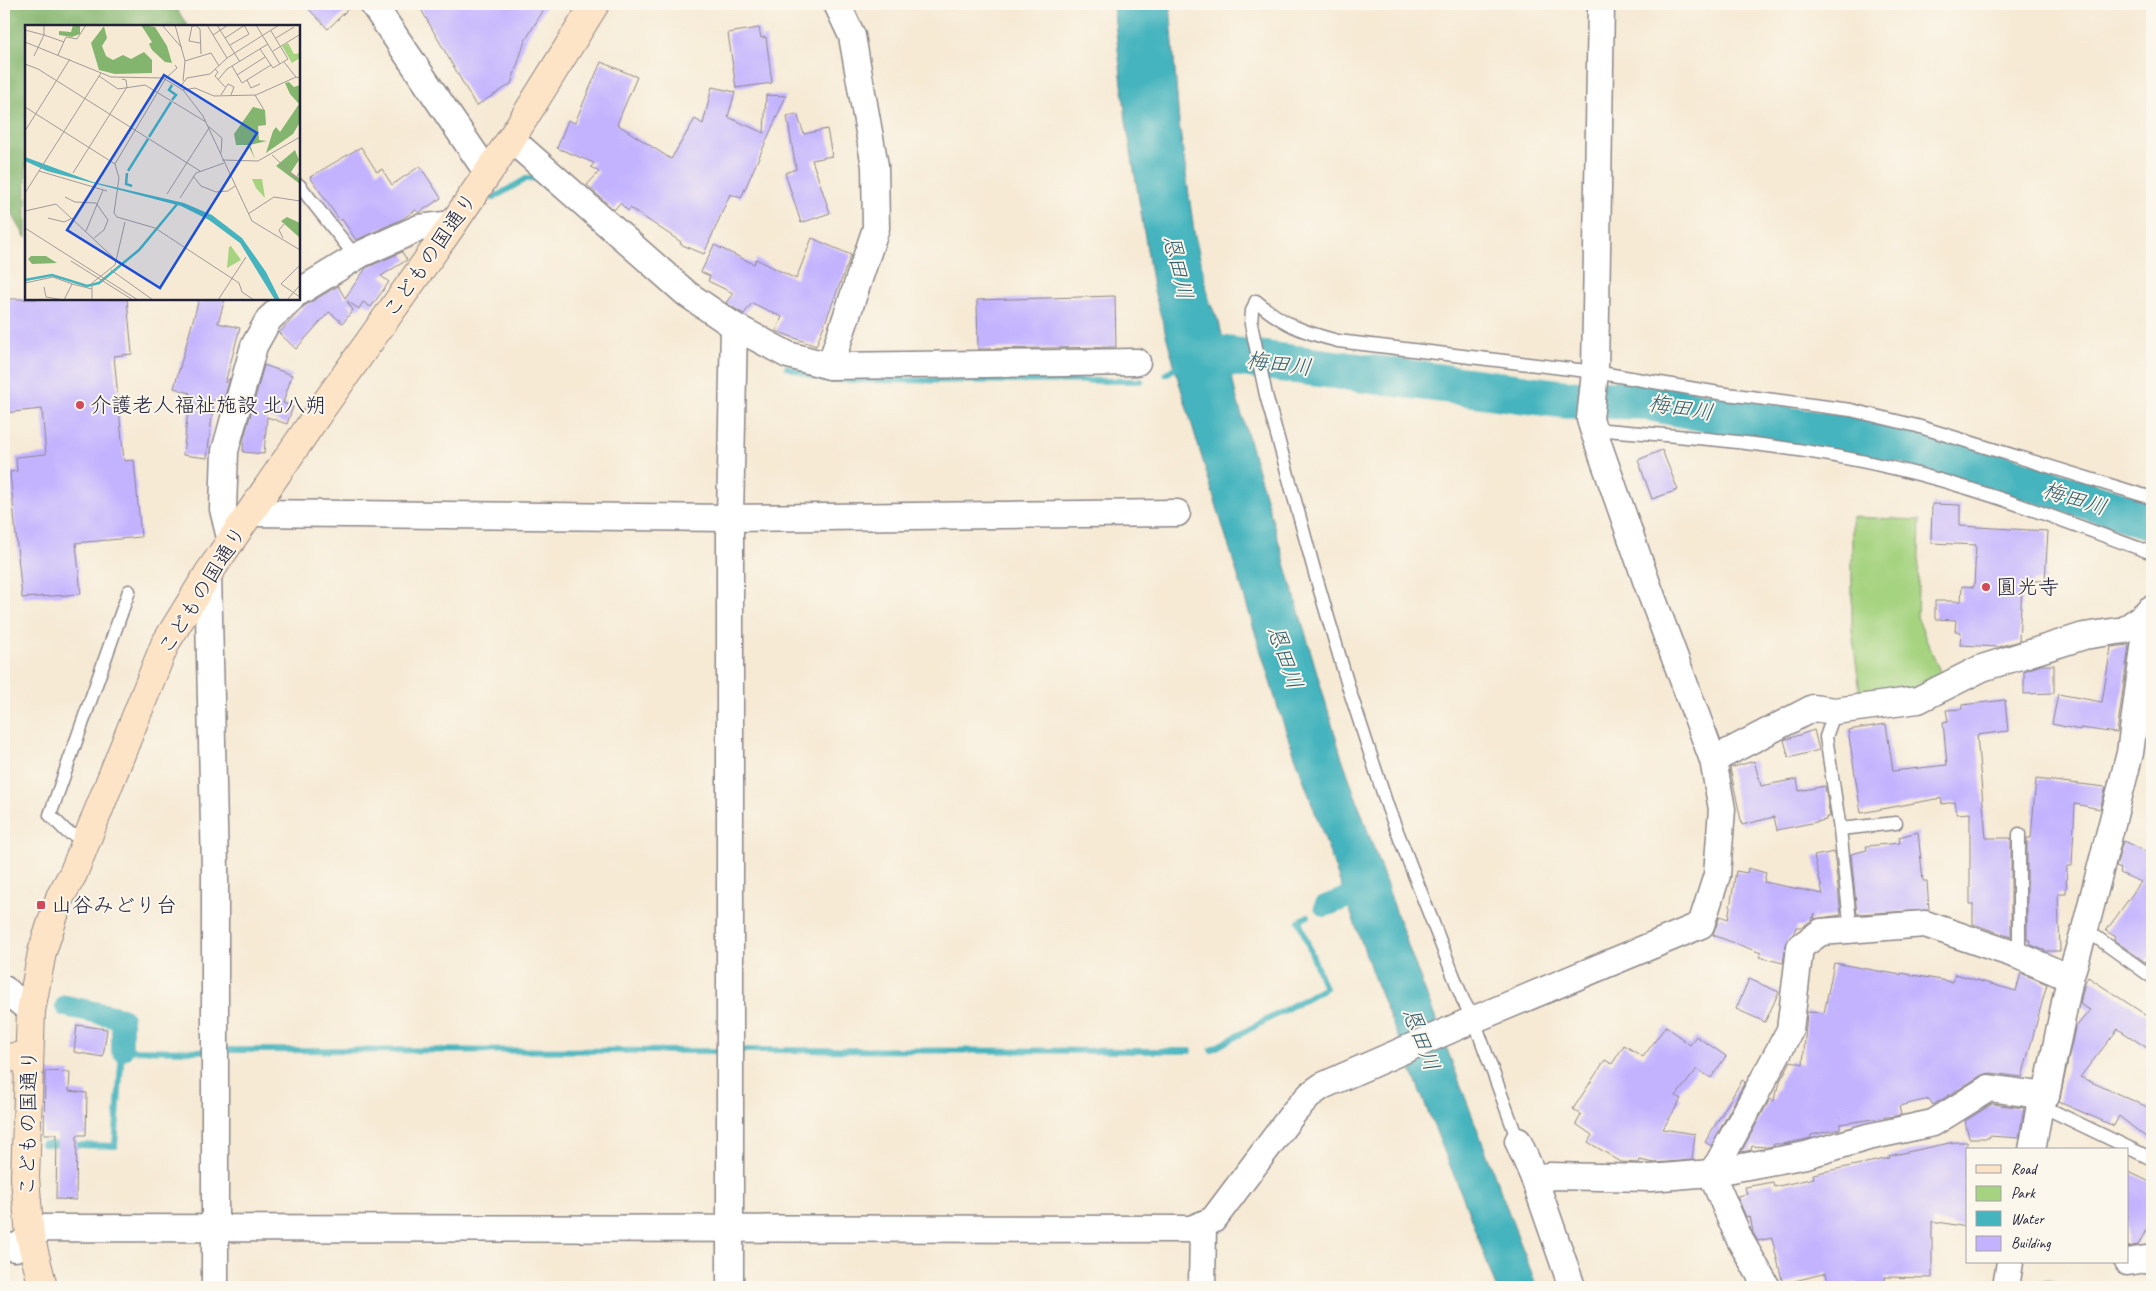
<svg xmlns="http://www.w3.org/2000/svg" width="2156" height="1291" font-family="Caveat,'Klee One',sans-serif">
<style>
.green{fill:#a6d380;stroke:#647a5e}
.forest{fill:#84b56e;stroke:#536c54}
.water{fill:#45b4be;stroke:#346b7c}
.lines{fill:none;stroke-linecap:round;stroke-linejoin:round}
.stream{stroke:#45b4be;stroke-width:6}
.canal{stroke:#45b4be;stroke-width:22}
.river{stroke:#45b4be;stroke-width:39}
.building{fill:#c3b3ff}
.lane-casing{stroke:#8c8688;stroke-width:15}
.street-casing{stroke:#8c8688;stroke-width:29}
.secondary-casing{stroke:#8c8688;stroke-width:30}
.lane{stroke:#fff;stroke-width:12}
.street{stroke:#fff;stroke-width:26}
.secondary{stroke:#fee4c6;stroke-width:28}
.poi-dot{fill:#d1495b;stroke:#fbf7ec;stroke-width:2}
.labels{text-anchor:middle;stroke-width:4;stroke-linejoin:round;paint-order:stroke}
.street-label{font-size:21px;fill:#22223b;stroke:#fbf7ec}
.poi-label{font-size:21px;fill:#22223b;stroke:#fbf7ec;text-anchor:start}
.water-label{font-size:22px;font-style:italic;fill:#305c6f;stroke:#fbf7ec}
.inset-river{fill:none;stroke:#45b4be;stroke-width:2.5}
.inset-road{fill:none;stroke:#a19a97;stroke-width:1}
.view{fill:#1d4ed8;fill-opacity:0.15;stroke:#1d4ed8;stroke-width:2.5}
.inset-edge{fill:none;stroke:#22223b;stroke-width:2.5}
</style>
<rect width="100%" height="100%" fill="#fbf7ec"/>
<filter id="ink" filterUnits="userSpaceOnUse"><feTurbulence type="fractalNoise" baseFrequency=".02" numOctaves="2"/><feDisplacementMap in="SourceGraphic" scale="10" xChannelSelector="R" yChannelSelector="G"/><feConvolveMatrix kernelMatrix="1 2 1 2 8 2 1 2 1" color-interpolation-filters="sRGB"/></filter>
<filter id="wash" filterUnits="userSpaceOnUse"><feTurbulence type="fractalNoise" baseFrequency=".0096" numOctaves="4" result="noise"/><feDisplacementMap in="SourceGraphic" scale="20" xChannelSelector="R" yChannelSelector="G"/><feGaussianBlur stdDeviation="1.12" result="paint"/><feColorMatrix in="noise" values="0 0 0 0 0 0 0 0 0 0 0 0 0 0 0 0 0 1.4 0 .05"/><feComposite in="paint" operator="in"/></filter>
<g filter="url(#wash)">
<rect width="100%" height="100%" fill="#f6ead5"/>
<path class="green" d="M 1852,517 L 1920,520 L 1917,617 L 1942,676 L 1919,688 L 1861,701 L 1852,630 Z"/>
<g class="forest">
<path d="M 4,4 L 184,4 L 177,10 L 188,26 L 26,26 L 26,238 L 8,207 L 4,207 Z"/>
<path d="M 2048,1280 L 2067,1287 L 2018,1287 Z"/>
</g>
<path class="water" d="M 1113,4 L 1170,4 L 1179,123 L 1194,231 L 1210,303 L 1219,322 L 1237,399 L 1341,755 L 1411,954 L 1537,1287 L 1496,1287 L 1466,1205 L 1376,983 L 1279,711 L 1178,379 L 1153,287 L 1126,120 Z"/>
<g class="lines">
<g class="stream">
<path d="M 493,198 L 526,179 L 535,178 L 552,192"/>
<path d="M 787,367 L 824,380 L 1141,381"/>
<path d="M 1166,374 L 1181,364"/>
<path d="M 224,1050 L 723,1051"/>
<path d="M 737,1050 L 1190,1051"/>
<path d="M 1211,1050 L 1325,988 L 1299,921 L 1308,916"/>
<path d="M 43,1144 L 115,1146 L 122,1050 L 205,1051"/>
</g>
<g class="canal">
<path d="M 1325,906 L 1365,891"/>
<path d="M 66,1006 L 122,1018 L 122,1050"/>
</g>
<path class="river" d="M 1199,352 L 1563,399 L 1642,400 L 1714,414 L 1903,444 L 1993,470 L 2152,521"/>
</g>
<g id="blocks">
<g class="building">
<path d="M 304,4 L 353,4 L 328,29 Z"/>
<path d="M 418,4 L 547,4 L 525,41 L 511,84 L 476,106 Z"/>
<path d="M 759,28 L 761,38 L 766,37 L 772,83 L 736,88 L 728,33 Z"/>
<path d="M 601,62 L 637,77 L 617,124 L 671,159 L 695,119 L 703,124 L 712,87 L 735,92 L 728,117 L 764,133 L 766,95 L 786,96 L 741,198 L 730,194 L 704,254 L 680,244 L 681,242 L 630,208 L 628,211 L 620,203 L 614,210 L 587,185 L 599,172 L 591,167 L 594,163 L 557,148 L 568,120 L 575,123 L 579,113 Z"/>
<path d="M 797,114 L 804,134 L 827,129 L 832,156 L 812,160 L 830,213 L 801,223 L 785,173 L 796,169 L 787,116 Z"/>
<path d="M 361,147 L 377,172 L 382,169 L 392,185 L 420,166 L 441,198 L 419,213 L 416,210 L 402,219 L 356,240 L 342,219 L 340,221 L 310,177 Z"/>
<path d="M 812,238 L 851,255 L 816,346 L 776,331 L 782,317 L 752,303 L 744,314 L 742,313 L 726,303 L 733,293 L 708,281 L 710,276 L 701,272 L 714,245 L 754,264 L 756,259 L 796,279 Z"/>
<path d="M 402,252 L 407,260 L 381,276 L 389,282 L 371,307 L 363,302 L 359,309 L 347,301 L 353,310 L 343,323 L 329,312 L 296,349 L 279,333 L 304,306 L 338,286 L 345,298 L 366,268 Z"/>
<path d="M 1115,296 L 1116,347 L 978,349 L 977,300 Z"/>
<path d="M 4,299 L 127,299 L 132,354 L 114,356 L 124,461 L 134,460 L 141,537 L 76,543 L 81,594 L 22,598 L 10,472 L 17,471 L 16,457 L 46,454 L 42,409 L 4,413 Z"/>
<path d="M 199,299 L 225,299 L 218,323 L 240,328 L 225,383 L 230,378 L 223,402 L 214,399 L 207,458 L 183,455 L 190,393 L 174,388 Z"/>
<path d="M 264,365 L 292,375 L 283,403 L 293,407 L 287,424 L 267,417 L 264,454 L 243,452 L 244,438 Z"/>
<path d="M 1662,450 L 1678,490 L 1652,499 L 1638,460 Z"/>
<path d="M 1932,504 L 1960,505 L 1960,526 L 2048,531 L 2045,581 L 2032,581 L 2031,588 L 2022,587 L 2019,641 L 1998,647 L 1960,645 L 1961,632 L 1955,631 L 1956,620 L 1935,619 L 1935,601 L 1961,601 L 1962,586 L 1974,587 L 1976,545 L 1931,543 Z"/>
<path d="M 2129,645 L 2117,733 L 2080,728 L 2080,730 L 2052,724 L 2058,694 L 2102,702 L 2111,647 Z"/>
<path d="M 2041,665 L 2054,665 L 2054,693 L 2024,694 L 2024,671 Z"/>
<path d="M 2005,700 L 2008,731 L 1977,735 L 1986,838 L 2011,838 L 2011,937 L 1973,924 L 1973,904 L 1970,904 L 1970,813 L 1957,814 L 1955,802 L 1942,804 L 1941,798 L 1861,813 L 1848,730 L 1886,724 L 1893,771 L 1947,765 L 1943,722 L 1948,721 L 1946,710 L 1962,709 L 1962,705 Z"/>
<path d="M 1814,730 L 1819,750 L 1789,758 L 1784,740 Z"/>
<path d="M 1754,761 L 1761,786 L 1797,779 L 1799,791 L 1825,786 L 1830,817 L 1826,817 L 1826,820 L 1777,830 L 1774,817 L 1742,825 L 1730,768 Z"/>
<path d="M 2036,779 L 2106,787 L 2100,809 L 2075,804 L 2072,866 L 2067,866 L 2066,894 L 2058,894 L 2060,951 L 2046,951 L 2029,944 L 2030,940 L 2027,940 L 2027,838 L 2031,838 Z"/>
<path d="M 1918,832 L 1923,881 L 1927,881 L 1929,910 L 1857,914 L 1851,854 L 1867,850 L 1866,846 L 1900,843 L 1899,837 Z"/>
<path d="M 2123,841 L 2152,854 L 2152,953 L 2145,962 L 2114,940 L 2116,937 L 2106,931 L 2141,882 L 2120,873 L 2121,869 L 2116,867 Z"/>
<path d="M 1834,852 L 1841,915 L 1814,919 L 1815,913 L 1812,920 L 1802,927 L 1796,927 L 1794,933 L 1787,940 L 1783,963 L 1759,957 L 1761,953 L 1713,935 L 1720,916 L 1728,919 L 1736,871 L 1747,873 L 1748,868 L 1766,873 L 1764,882 L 1823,894 L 1814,856 Z"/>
<path d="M 1834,963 L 1901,975 L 1901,973 L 1953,982 L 1955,974 L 2016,991 L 2021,973 L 2047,984 L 2022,1077 L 1991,1073 L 1982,1075 L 1933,1105 L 1929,1099 L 1899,1106 L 1901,1115 L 1840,1124 L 1840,1129 L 1811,1135 L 1811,1138 L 1802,1140 L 1782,1144 L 1774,1144 L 1774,1146 L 1767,1147 L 1752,1146 L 1751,1150 L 1741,1152 L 1770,1099 L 1774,1101 L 1776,1090 L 1778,1090 L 1780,1081 L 1791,1061 L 1803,1064 L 1807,1012 L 1824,1013 Z"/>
<path d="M 2088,977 L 2152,1019 L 2152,1051 L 2118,1029 L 2080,1077 L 2152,1109 L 2152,1142 L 2119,1116 L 2114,1126 L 2059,1102 L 2075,1028 L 2090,1010 L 2080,1004 L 2085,982 Z"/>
<path d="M 1749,979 L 1779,992 L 1765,1022 L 1736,1009 Z"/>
<path d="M 77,1025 L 107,1029 L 103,1057 L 74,1052 Z"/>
<path d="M 1666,1026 L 1690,1045 L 1696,1036 L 1726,1056 L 1711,1078 L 1697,1069 L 1676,1096 L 1681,1099 L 1663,1129 L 1695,1134 L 1692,1160 L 1655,1163 L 1639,1160 L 1638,1163 L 1621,1162 L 1588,1142 L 1592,1135 L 1576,1124 L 1581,1115 L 1573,1109 L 1605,1060 L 1612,1064 L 1624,1045 L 1643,1057 Z"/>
<path d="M 45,1071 L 70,1072 L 69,1091 L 87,1093 L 86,1135 L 77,1135 L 76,1200 L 56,1199 L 57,1134 L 44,1134 Z"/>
<path d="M 1742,1080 L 1745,1082 L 1711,1146 L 1705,1142 Z"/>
<path d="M 1992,1104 L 2024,1108 L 2019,1138 L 1989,1136 L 1989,1138 L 1969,1138 L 1965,1121 Z"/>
<path d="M 1954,1142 L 1967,1142 L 1967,1227 L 1932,1221 L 1932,1278 L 1885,1277 L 1886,1287 L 1857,1287 L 1857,1283 L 1829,1287 L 1826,1273 L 1783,1284 L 1772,1238 L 1758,1241 L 1753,1233 L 1750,1216 L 1746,1217 L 1737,1196 L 1747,1194 L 1745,1187 L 1773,1182 L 1774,1187 L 1814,1178 L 1813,1174 L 1890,1158 L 1889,1156 Z"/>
<path d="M 2127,1171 L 2152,1183 L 2152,1219 L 2138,1245 L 2127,1247 Z"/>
</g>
</g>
</g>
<g filter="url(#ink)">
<use href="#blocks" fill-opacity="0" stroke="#8c8688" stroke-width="1"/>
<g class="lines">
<g class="lane-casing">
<g id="lane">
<path d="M 299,185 L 356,257"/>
<path d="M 1593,429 C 1695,437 1797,445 1897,469 C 1984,489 2068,523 2152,553"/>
<path d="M 1835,711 L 1826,737 L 1840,829 L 1851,931"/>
<path d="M 1840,829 L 1896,823"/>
<path d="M 87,840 L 67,832 L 50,815 L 129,591"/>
<path d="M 2085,929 L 2152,977"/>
<path d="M 2019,956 L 2019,834"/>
<path d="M 2040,1105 L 2152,1159"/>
<path d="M 1518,1141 L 1474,1020 L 1463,1000 L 1388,808 L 1350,692 L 1316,577 L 1266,395 L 1251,324 L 1252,311 L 1256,301 C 1284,325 1303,332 1338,341 L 1595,372 L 1719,393 L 1851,410 L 1917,426 L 2152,498"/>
</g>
</g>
<g class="street-casing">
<g id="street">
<path d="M 373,4 L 487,172"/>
<path d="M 511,139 L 687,294 L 734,326 L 788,355 L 830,366 L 1137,362"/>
<path d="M 299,292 L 361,254 L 419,228 L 453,224"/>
<path d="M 830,366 L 876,228 L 875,166 L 852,36 L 837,4"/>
<path d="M 250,513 L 730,518 L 1177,513"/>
<path d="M 231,542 L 223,509 L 225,451 L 254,346 L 269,319 L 291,299"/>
<path d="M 208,574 L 215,868 L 215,1287"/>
<path d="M 1713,760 L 1813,708 L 1835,711 L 1918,700 L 1982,668 L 2084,636 L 2125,630 L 2152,609"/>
<path d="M 4,989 L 31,1011"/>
<path d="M 1518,1141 L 1534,1178 L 1572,1287"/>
<path d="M 2032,1150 L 2040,1105 L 2046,1096 L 2070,978 L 2085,929 L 2130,753 L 2149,610"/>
<path d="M 1534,1178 L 1549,1176 L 1650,1178 L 1711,1173 L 1806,1155 L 1868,1137 L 1933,1123 L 1989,1088 L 2046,1096"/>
<path d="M 4,1245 L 15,1248 L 44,1228 L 1191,1229 L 1213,1220 L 1295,1111 L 1311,1094 L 1322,1086 L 1468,1022 L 1701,925 L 1717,875 L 1722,809 L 1713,760 L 1648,586 L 1593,429 L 1590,419 L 1595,372 L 1601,4"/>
<path d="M 2127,1262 L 2152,1258"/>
<path d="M 730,1287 L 730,518 L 734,326"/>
<path d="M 1202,1287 L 1203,1226"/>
<path d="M 1767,1287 L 1740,1240 L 1711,1173 L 1719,1162 L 1790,1030 L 1800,947 L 1821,932 L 1925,924 L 2019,956 L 2070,978"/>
<path d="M 2006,1287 L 2010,1262"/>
</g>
</g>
<g class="secondary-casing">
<g id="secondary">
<path d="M 4,1058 L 28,1056"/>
<path d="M 43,1287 L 30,1236 L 25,1178 L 31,1011 L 42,952 L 60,897 L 73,874 L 165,644 L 208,574 L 322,408 L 453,224 L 511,139 L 595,4"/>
</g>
</g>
<use href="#lane" class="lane"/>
<use href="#street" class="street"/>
<use href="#secondary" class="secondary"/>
</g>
</g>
<g class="poi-dot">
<circle cx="80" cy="405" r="5"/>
<circle cx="1986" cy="587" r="5"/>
<rect x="36" y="900" width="10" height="10" rx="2.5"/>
</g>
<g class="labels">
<g class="street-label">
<text transform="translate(430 255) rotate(-55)" y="7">こどもの国通り</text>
<text transform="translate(202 590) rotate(-58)" y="7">こどもの国通り</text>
<text transform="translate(28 1123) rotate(-89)" y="7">こどもの国通り</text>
</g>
<g class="poi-label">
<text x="90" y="412">介護老人福祉施設 北八朔</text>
<text x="1996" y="594">圓光寺</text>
<text x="51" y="912">山谷みどり台</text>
</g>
<g class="water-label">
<text transform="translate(1179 267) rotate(77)" y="8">恩田川</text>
<text transform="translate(1279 363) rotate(7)" y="8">梅田川</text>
<text transform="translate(1681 407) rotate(9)" y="8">梅田川</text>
<text transform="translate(2075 498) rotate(17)" y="8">梅田川</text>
<text transform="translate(1286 657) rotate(71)" y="8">恩田川</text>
<text transform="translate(1422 1039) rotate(69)" y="8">恩田川</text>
</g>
</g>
<g transform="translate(25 25)">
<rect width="275" height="275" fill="#f6ead5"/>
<path d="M 263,18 L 269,29 L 275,28 L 275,33 L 267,38 L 257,21 ZM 227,154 L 237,154 L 240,173 L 231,163 ZM 206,221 L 216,235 L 202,243 L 204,222 Z" fill="#a6d380"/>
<path d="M 48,0 L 55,0 L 55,9 L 47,12 L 34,10 L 34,6 L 46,7 ZM 116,0 L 130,2 L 142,21 L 147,38 L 140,37 L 127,25 L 124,19 L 127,17 ZM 79,1 L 82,13 L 77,21 L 81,31 L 88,35 L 98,30 L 106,34 L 119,27 L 127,35 L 127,48 L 90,49 L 74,45 L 66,18 ZM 264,57 L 269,62 L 275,60 L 275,97 L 268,109 L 241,128 L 248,106 L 251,102 L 255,107 L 274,79 L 265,69 L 260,58 ZM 228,82 L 240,85 L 241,100 L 233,101 L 234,115 L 242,116 L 225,120 L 230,134 L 223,120 L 211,120 L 209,109 ZM 270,125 L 274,135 L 266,147 L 275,154 L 275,159 L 251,141 ZM 262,192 L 275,198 L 275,213 L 256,196 ZM 6,231 L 21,231 L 32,238 L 7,239 L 3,234 Z" fill="#84b56e"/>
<path d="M 0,132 L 68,157 L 159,178 L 187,190 L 217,213 L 241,247 L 255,275 L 250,275 L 215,218 L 184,195 L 156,181 L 22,146 L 0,136 Z" fill="#45b4be"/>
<path class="inset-river" d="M 147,75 L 151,70 L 144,65 L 147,60M 124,112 L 146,77M 103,146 L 123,114M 102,148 L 101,159 L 107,161M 0,255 L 27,250 L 62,261 L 74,258 L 114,225 L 153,178"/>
<path class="inset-road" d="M 137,0 L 157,23M 150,0 L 160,36 L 158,56M 170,0 L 175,4 L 176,29M 182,0 L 202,33M 192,0 L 215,37M 231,0 L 255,39M 170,1 L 167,1 L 164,16 L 175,18M 0,5 L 19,10 L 19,0M 188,10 L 203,0M 200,13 L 220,0M 251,13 L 269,2M 0,17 L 86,52 L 138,53 L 158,65 L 178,91 L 227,196 L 275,225M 205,20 L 224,9 L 219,0M 235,24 L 248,43 L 263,34 L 246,6M 248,26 L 274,10M 33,30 L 41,12 L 52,14 L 61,0M 9,31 L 19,10 L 39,17M 160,36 L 186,28 L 194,41M 259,37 L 271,52 L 275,53M 0,39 L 13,44 L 175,146M 207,41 L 217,58 L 246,40M 190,44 L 193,47 L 190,51 L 200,62M 212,50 L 240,32M 74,51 L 93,64 L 120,60 L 181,97M 193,55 L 202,44 L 243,19M 222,55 L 226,63 L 235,59M 155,62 L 162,53 L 185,49 L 202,33 L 254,0M 158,65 L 170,63 L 189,71 L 231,70 L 271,52M 196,70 L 203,59 L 209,62 L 206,70M 230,70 L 239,85M 0,82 L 90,139 L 94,153 L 89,188 L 92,192 L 130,203 L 214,258 L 217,267 L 229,275M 182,100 L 197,113 L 196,128M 0,106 L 45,34M 247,130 L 271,153 L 274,148M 197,135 L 233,136 L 275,112M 90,139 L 141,53 L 152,43 L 150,40M 14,146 L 82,166M 48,148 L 102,62 L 101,55 L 97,54M 168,151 L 176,161 L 191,167 L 203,166 L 210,161M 0,168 L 76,48M 142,169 L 184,103M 40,172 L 50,177 L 71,178 L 83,195 L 79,205 L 69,213M 155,173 L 171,148 L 199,138M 0,186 L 31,179 L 91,235M 223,189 L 249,172 L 275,176M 23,193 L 39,197 L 48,193M 0,203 L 113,275M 61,206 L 78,165M 258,213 L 254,205 L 259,199M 46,236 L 108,275M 275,240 L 256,259 L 275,272M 86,245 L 128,275M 0,258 L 28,252 L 47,259M 19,262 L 21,272 L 39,275M 39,275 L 47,259 L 67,264M 67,275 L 67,258 L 90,240 L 100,197M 193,275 L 221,232M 262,275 L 275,260"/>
<path class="view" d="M 139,50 L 232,108 L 135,263 L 42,205 Z"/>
<rect width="275" height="275" class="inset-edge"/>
</g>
<rect width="2156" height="1291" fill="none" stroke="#fbf7ec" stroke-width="20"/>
<rect x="1966" y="1148" width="162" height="115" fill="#fbf7ec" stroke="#a4a2a5"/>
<rect x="1976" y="1165" width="25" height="8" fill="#fee4c6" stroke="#a4a2a5"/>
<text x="2011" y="1174" font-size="15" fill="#22223b">Road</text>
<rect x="1976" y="1186" width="25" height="15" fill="#a6d380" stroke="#a4a2a5"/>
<text x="2011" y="1198" font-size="15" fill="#22223b">Park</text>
<rect x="1976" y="1211" width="25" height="15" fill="#45b4be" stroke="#a4a2a5"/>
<text x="2011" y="1224" font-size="15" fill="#22223b">Water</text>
<rect x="1976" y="1236" width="25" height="15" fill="#c3b3ff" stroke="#a4a2a5"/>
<text x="2011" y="1248" font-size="15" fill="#22223b">Building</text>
</svg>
